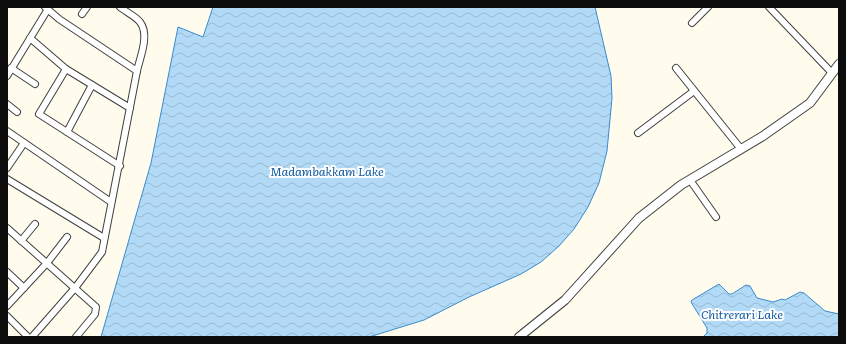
<svg xmlns="http://www.w3.org/2000/svg" width="846" height="344" font-family="Literata,serif">
<style>
.water{fill:url(#water-waves);stroke:#388bcf}
.lines{fill:none;stroke-linecap:round;stroke-linejoin:round}
.minor-casing{stroke:#404040;stroke-width:8}
.tertiary-casing{stroke:#404040;stroke-width:10}
.minor{stroke:#fff;stroke-width:6}
.tertiary{stroke:#fff;stroke-width:8}
.labels{text-anchor:middle;stroke-width:4;stroke-linejoin:round;paint-order:stroke}
.water-label{font-size:12px;font-style:italic;fill:#155da1;stroke:#fff}
</style>
<defs>
<pattern id="water-waves" width="16" height="10" patternUnits="userSpaceOnUse"><rect width="16" height="10" fill="#b2daf7"/><path d="M0 5q4-4 8 0t8 0" fill="none" stroke="#98bad3"/></pattern>
</defs>
<rect width="100%" height="100%" fill="#fffcee"/>
<g class="water">
<path d="M 213,7 L 595,7 L 611,76 L 612,98 L 607,151 L 599,183 L 588,207 L 574,229 L 559,246 L 541,262 L 521,274 L 469,297 L 424,320 L 369,337 L 101,337 L 151,163 L 178,27 L 203,37 Z"/>
<path d="M 719,284 L 729,294 L 732,294 L 746,285 L 750,286 L 757,298 L 773,302 L 782,299 L 785,300 L 800,292 L 804,293 L 825,311 L 839,314 L 839,337 L 703,337 L 707,333 L 707,328 L 691,302 L 692,300 Z"/>
</g>
<g class="lines">
<g class="minor-casing">
<g id="minor">
<path d="M 120,7 C 126,12 135,16 140,22 C 150,35 140,57 137,71"/>
<path d="M 769,7 L 832,73"/>
<path d="M 82,14 L 87,7"/>
<path d="M 692,23 L 708,7"/>
<path d="M 30,38 L 66,69 L 130,108"/>
<path d="M 11,68 L 35,84"/>
<path d="M 676,68 L 741,149"/>
<path d="M 66,69 L 39,114 L 120,166"/>
<path d="M 7,76 L 48,9"/>
<path d="M 7,104 L 17,112"/>
<path d="M 7,131 L 111,202"/>
<path d="M 67,132 L 92,85"/>
<path d="M 638,133 L 694,91"/>
<path d="M 7,168 L 24,143"/>
<path d="M 7,179 L 104,238"/>
<path d="M 690,180 L 716,217"/>
<path d="M 7,228 L 96,307 L 95,314 L 76,337"/>
<path d="M 21,241 L 35,224"/>
<path d="M 7,272 L 24,288"/>
<path d="M 7,306 L 47,263 L 67,237"/>
<path d="M 7,316 L 28,337"/>
<path d="M 32,337 L 75,288 L 102,252 L 137,71 L 59,19 L 45,7"/>
</g>
</g>
<g class="tertiary-casing">
<path id="tertiary" d="M 519,337 L 565,300 L 639,218 L 681,185 L 763,136 L 810,103 L 839,64"/>
</g>
<use href="#minor" class="minor"/>
<use href="#tertiary" class="tertiary"/>
</g>
<g class="labels">
<g class="water-label">
<text x="327" y="176">Madambakkam Lake</text>
<text x="742" y="319">Chitrerari Lake</text>
</g>
</g>
<rect width="846" height="344" fill="none" stroke="#0d0d0d" stroke-width="16"/>
</svg>
